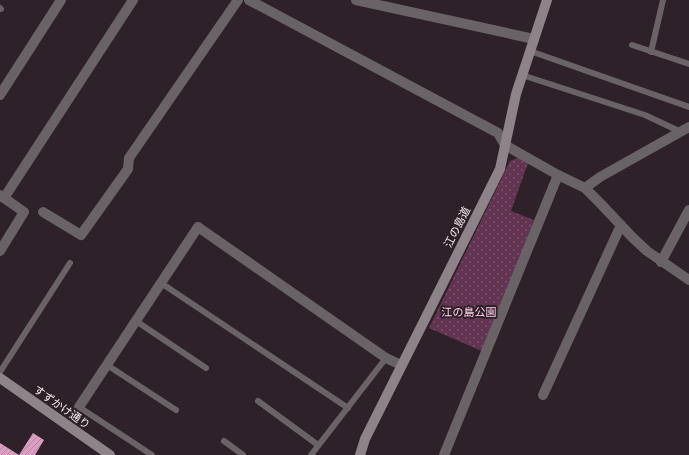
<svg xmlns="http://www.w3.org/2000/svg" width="689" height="455" font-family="'Fira Sans Condensed','Noto Sans JP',sans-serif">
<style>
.park{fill:url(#park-dots)}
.building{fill:url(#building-hatch)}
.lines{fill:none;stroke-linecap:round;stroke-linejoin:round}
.lane{stroke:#696266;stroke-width:6}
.street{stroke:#696266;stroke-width:10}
.secondary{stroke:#8f838a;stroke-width:10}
.labels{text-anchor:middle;stroke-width:4;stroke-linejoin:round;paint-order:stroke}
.street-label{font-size:11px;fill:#f4eaf0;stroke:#2f2129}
.park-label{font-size:11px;fill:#fdcae8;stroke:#2f2129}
</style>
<defs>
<pattern id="park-dots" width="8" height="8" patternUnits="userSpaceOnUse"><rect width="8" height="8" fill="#623452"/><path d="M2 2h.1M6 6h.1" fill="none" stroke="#79526b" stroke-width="1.8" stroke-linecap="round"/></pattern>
<pattern id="building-hatch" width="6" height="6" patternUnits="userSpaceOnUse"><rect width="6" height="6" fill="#db9ec3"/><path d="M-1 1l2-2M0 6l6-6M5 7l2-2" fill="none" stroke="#b688a4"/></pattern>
</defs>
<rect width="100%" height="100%" fill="#2f2129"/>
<path class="park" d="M 518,158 L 528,163 L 511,211 L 534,220 L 484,352 L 429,328 L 510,161 Z"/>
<path class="building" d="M 33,433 L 44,440 L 35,455 L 0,455 L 0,443 L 19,455 Z"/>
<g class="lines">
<g class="lane">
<path d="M 0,8 L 1,9"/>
<path d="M 632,45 L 689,64"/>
<path d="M 530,51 L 689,107"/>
<path d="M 651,52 L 663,0"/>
<path d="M 522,75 L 645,115 L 679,131"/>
<path d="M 161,283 L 348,408"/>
<path d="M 136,321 L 206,368"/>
<path d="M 107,365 L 176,410"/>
<path d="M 0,372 L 70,263"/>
<path d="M 258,401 L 318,445"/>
<path d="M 79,407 L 152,455"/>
<path d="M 224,441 L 243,455"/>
<path d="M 311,455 L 386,358"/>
</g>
<g class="street">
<path d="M 249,0 L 498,133 L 505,145 L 558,175 L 585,188 L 601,204 L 632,237 L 647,251 L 689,280"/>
<path d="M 356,0 L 534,39"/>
<path d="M 0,95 L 61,0"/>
<path d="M 585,188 L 600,177 L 689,127"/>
<path d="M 0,195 L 24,212 L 0,251"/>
<path d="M 4,198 L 133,0"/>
<path d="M 43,212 L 81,235 L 128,169 L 129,158 L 238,0"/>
<path d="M 661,262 L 689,210"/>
<path d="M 543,395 L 621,225"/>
<path d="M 79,407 L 198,227 L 386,358 L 401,365"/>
<path d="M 444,455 L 558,175"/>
</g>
<g class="secondary">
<path d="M 0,378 L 110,455"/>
<path d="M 360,455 L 365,439 L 500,169 L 516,94 L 547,0"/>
</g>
</g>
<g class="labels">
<g class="street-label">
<text transform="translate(457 227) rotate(-63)" y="4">江の島道</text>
<text transform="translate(62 407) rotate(35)" y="4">すずかけ通り</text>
</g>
<g class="park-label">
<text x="469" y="316">江の島公園</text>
</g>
</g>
</svg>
